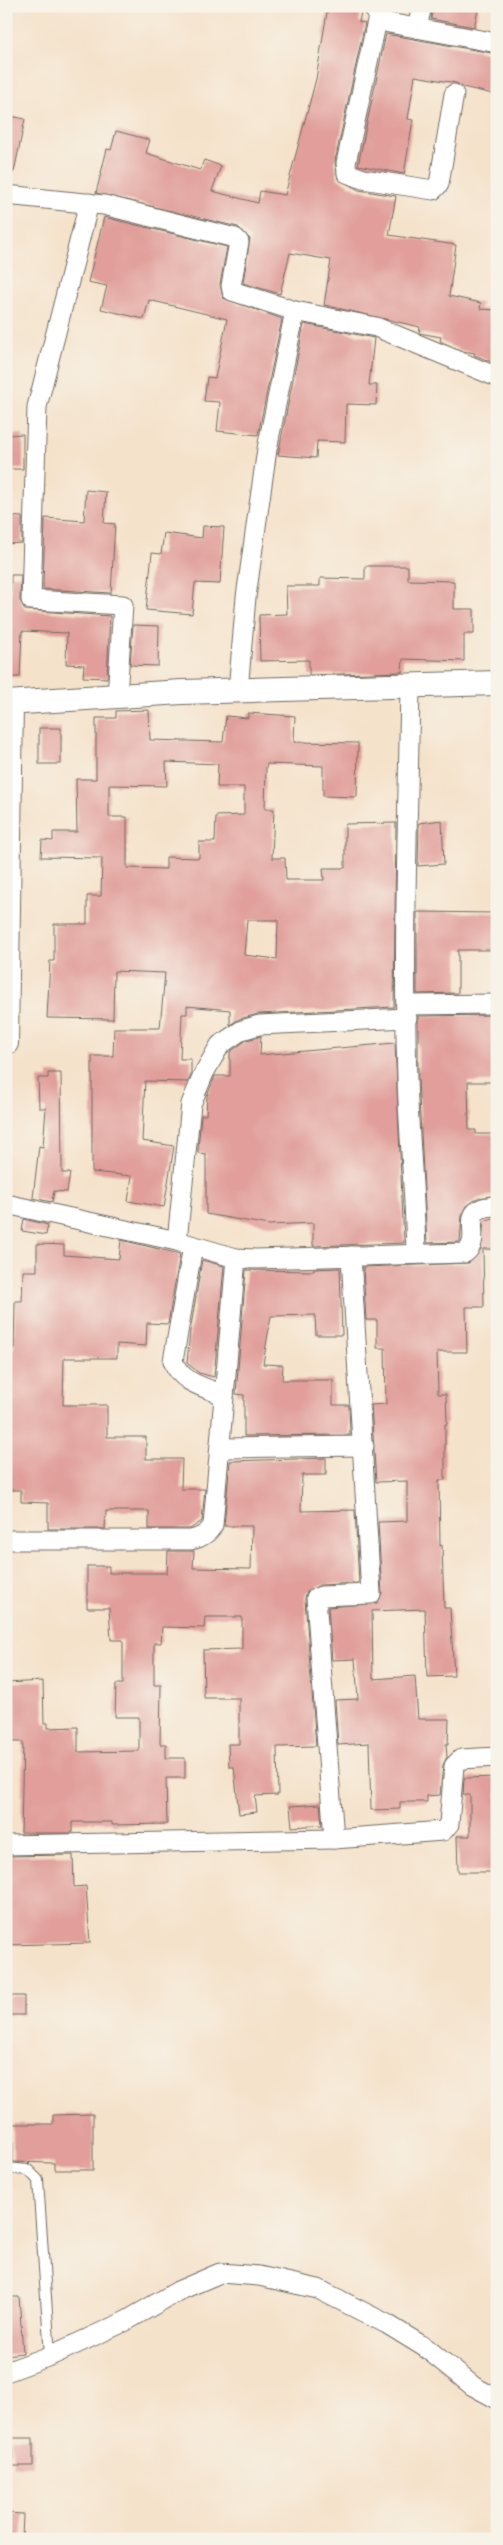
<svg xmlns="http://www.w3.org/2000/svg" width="503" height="2545" font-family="'Balsamiq Sans',sans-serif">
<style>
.building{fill:#e19e9a;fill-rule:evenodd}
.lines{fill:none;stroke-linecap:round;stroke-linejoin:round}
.service-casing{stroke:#726b63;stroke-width:12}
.minor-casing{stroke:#726b63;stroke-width:21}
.tertiary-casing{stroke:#726b63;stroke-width:26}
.service{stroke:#fff;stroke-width:10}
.minor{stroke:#fff;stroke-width:19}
.tertiary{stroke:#fff;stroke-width:24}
</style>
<rect width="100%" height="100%" fill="#f7f3e8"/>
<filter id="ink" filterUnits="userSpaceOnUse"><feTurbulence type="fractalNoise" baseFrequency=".02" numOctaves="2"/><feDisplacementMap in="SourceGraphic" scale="10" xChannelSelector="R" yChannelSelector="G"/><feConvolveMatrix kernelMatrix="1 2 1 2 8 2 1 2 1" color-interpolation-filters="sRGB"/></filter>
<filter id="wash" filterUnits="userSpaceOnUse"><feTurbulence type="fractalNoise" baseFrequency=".0096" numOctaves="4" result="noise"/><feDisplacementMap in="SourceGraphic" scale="20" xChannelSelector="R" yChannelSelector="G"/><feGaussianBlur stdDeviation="1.12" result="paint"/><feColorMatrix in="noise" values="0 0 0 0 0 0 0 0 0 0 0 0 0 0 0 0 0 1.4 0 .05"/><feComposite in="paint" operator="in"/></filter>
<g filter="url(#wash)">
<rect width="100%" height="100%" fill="#f5e2cb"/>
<g id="blocks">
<g class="building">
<path d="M 328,6 L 362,6 L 359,22 L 365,23 L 335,161 L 338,179 L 359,190 L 396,196 L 389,235 L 456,245 L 449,296 L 481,303 L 480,309 L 497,310 L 497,364 L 474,355 L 475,353 L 462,351 L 440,341 L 441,337 L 419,333 L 420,327 L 324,305 L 331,260 L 290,253 L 280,294 L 243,283 L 250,239 L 238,227 L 96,193 L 107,149 L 111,150 L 116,131 L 150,140 L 146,153 L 200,170 L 204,160 L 221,166 L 212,191 L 258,203 L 260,191 L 285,195 L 316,79 Z"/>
<path d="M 433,6 L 479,6 L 474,27 L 431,19 Z"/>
<path d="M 386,34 L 497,54 L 497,95 L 463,87 L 456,83 L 415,76 L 408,119 L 413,120 L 404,174 L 358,165 Z"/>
<path d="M 6,115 L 25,119 L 14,172 L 6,171 Z"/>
<path d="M 104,217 L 227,247 L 220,284 L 223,298 L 282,319 L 258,435 L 217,431 L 220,402 L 204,401 L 207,377 L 215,378 L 227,319 L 149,300 L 144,319 L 101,309 L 107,286 L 88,282 Z"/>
<path d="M 304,324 L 374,338 L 369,385 L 377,385 L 376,405 L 346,404 L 345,442 L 317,441 L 316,458 L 278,455 Z"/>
<path d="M 23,434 L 23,469 L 6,469 L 6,435 Z"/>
<path d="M 86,490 L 106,492 L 104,523 L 115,524 L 111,593 L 43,589 L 45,518 L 84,521 Z"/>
<path d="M 6,516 L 22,517 L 22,543 L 6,544 Z"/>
<path d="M 203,526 L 224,527 L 220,584 L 195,583 L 192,614 L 146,610 L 152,553 L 161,554 L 164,533 L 202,538 Z"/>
<path d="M 365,566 L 408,566 L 408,580 L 454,581 L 454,609 L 474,609 L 474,634 L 464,634 L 464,661 L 403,659 L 402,672 L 309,675 L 309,660 L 260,661 L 259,615 L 287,614 L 286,586 L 320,586 L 320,578 L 365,579 Z"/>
<path d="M 11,575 L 21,575 L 20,600 L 25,610 L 110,616 L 107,678 L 83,677 L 84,665 L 66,664 L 67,633 L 22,631 L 20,677 L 6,677 L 6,602 L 10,602 Z"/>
<path d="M 133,625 L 159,626 L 158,666 L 130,665 Z"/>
<path d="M 149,710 L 150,740 L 223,742 L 226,716 L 248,718 L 248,713 L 295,716 L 294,742 L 358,743 L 357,797 L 323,796 L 323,766 L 267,764 L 266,767 L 265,809 L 274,809 L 272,858 L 285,858 L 286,880 L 324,880 L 323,868 L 345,868 L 345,824 L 396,823 L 394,1007 L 258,1014 L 239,1019 L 230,1025 L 230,1010 L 187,1006 L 187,1014 L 182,1014 L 180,1059 L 191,1059 L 191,1075 L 188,1082 L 145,1081 L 142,1141 L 174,1146 L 164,1207 L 128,1201 L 132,1176 L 92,1172 L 92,1056 L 113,1056 L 114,1028 L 160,1028 L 165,973 L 114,971 L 113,1019 L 47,1018 L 50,961 L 54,961 L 54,924 L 87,924 L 87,896 L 101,896 L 102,858 L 41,857 L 42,840 L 53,841 L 53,832 L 77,832 L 76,779 L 96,779 L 96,718 L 116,718 L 116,711 ZM 166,762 L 218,764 L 217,787 L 244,787 L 244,815 L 216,816 L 215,842 L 199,842 L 199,858 L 166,857 L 166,869 L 127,868 L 127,817 L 109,817 L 109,785 L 167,786 ZM 247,920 L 278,920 L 277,959 L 244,955 Z"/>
<rect x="39" y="728" width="22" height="36"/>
<path d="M 442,820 L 444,864 L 418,866 L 419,823 Z"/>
<path d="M 417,912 L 497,913 L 497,950 L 458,950 L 458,993 L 417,994 Z"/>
<path d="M 497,1015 L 497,1082 L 468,1082 L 469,1130 L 476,1130 L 476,1134 L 497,1134 L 497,1195 L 479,1198 L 467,1206 L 462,1216 L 460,1242 L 427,1243 L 418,1079 L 418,1016 Z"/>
<path d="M 261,1036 L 260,1055 L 395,1043 L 404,1243 L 313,1246 L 313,1223 L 269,1225 L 206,1214 L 206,1154 L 198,1153 L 198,1150 L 201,1115 L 206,1115 L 207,1096 L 215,1076 L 230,1076 L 230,1052 L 247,1040 Z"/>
<path d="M 48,1073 L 61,1073 L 62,1173 L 70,1173 L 67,1192 L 54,1191 L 52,1202 L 33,1198 L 39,1146 L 43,1147 L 46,1108 L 39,1108 L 38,1078 L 48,1078 Z"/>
<path d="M 497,1217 L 497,1249 L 483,1249 L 484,1307 L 466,1307 L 467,1352 L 437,1352 L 438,1394 L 446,1394 L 447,1424 L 445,1424 L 445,1480 L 439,1480 L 440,1546 L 442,1545 L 444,1608 L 450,1608 L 454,1676 L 427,1677 L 425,1609 L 372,1611 L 373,1679 L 415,1676 L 418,1719 L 449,1719 L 448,1744 L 446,1744 L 447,1757 L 443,1765 L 440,1795 L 427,1796 L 427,1802 L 400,1802 L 400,1809 L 371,1810 L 369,1743 L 338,1745 L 335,1700 L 358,1699 L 355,1659 L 332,1660 L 328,1607 L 377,1603 L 382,1593 L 378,1522 L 407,1521 L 407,1481 L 376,1482 L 371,1405 L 386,1404 L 385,1348 L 377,1348 L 377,1320 L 366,1320 L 363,1267 L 469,1263 L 481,1249 L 484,1221 Z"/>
<path d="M 24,1219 L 48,1225 L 46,1235 L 22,1231 Z"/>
<path d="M 121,1240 L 180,1254 L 168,1324 L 147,1323 L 146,1346 L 117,1344 L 117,1358 L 64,1358 L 63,1405 L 107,1405 L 107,1437 L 146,1437 L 146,1459 L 182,1459 L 181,1489 L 205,1489 L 202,1521 L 190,1529 L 149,1529 L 149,1511 L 106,1511 L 105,1529 L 48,1529 L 48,1503 L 21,1502 L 21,1490 L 6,1490 L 6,1348 L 14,1348 L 15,1301 L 22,1301 L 23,1271 L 37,1271 L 37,1244 L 64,1245 L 64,1255 L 119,1259 Z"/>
<path d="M 202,1260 L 224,1266 L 214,1377 L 199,1373 L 187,1363 L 190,1332 Z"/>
<path d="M 340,1268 L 342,1335 L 316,1335 L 315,1315 L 271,1316 L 263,1364 L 283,1365 L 282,1380 L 333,1380 L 333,1405 L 349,1405 L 350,1435 L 244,1436 L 244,1395 L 236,1394 L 246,1270 L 314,1271 L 313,1269 Z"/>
<path d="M 326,1458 L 326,1475 L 302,1475 L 301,1511 L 355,1510 L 359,1583 L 320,1585 L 306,1593 L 305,1599 L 316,1746 L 277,1747 L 278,1795 L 255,1796 L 257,1812 L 239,1814 L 234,1767 L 229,1767 L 228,1744 L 239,1744 L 239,1698 L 204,1698 L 203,1650 L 242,1649 L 242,1617 L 205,1617 L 204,1628 L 162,1627 L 161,1643 L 154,1643 L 154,1685 L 161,1685 L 160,1744 L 166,1744 L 166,1758 L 185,1758 L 185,1778 L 166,1778 L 167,1824 L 112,1825 L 112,1822 L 72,1822 L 72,1833 L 21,1833 L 23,1742 L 6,1742 L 6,1683 L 43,1681 L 44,1723 L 48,1723 L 48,1728 L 78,1727 L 78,1752 L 139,1751 L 139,1717 L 115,1717 L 116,1684 L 123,1684 L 123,1640 L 111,1640 L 109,1608 L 87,1608 L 87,1566 L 109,1566 L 109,1573 L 167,1573 L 168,1551 L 194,1551 L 193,1568 L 251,1569 L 252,1526 L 224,1526 L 230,1461 Z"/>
<path d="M 497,1777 L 497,1872 L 458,1872 L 457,1836 L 470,1836 L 470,1795 L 463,1795 L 464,1778 Z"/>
<path d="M 320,1804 L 322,1825 L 292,1827 L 290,1806 Z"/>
<path d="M 73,1855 L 74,1887 L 86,1886 L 90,1943 L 6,1945 L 6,1856 Z"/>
<rect x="6" y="1996" width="18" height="19"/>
<path d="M 93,2114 L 93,2170 L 54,2170 L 54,2163 L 13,2162 L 13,2124 L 53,2124 L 53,2115 Z"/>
<path d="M 6,2297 L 19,2297 L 23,2353 L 6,2355 Z"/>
<path d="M 12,2438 L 33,2438 L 33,2466 L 13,2466 Z"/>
<path d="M 6,2513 L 23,2514 L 22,2539 L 6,2539 Z"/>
</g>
</g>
</g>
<g filter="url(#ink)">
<use href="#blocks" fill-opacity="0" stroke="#726b63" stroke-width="1"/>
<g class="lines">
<g class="service-casing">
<path id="service" d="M 6,2168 L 28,2170 L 38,2180 L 50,2356"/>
</g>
<g class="minor-casing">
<g id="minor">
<path d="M 373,6 L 378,16 L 389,23 L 497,43"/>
<path d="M 378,16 L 351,140 L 346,163 L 347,173 L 363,179 L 433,190 L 439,184 L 454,94"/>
<path d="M 417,28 L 422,6"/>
<path d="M 6,195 L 104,205 L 235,238 L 239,242 L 231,286 L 232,291 L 295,311 L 376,327 L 497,377"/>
<path d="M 89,203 L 37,407 L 31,600 L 123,605 L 117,696"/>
<path d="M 410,685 C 408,816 403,948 407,1079 C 409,1138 415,1195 416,1254"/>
<path d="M 238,691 L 246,597 L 267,449 L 295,311"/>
<path d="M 408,1005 L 497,1004"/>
<path d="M 6,1204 L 177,1241 L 236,1258 L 255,1259 L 465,1253 C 486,1237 453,1207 497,1206"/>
<path d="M 177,1241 L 191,1104 L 204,1073 L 220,1045 L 242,1030 L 259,1025 L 407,1018"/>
<path d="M 193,1246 L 173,1361 C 181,1383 204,1387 224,1395"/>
<path d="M 220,1448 L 364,1446"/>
<path d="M 6,1540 L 191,1540 C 201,1538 208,1534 213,1525 L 236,1258"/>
<path d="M 334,1839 L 316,1598 L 321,1596 L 371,1594 L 351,1256"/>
<path d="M 6,1845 L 334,1839 L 443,1831 L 449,1824 L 454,1766 L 461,1759 L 497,1757"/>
<path d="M 6,2372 L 50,2356 L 126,2321 L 178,2291 L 220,2273 L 259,2276 L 318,2289 L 387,2324 L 426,2348 L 473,2386 L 497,2399"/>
</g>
</g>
<g class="tertiary-casing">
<g id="tertiary">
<path d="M 6,703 L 182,692 L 497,683"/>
<path d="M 6,1043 L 11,703"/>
</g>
</g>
<use href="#service" class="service"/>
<use href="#minor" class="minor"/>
<use href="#tertiary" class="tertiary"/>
</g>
</g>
<rect width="503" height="2545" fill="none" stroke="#f7f3e8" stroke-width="25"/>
</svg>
